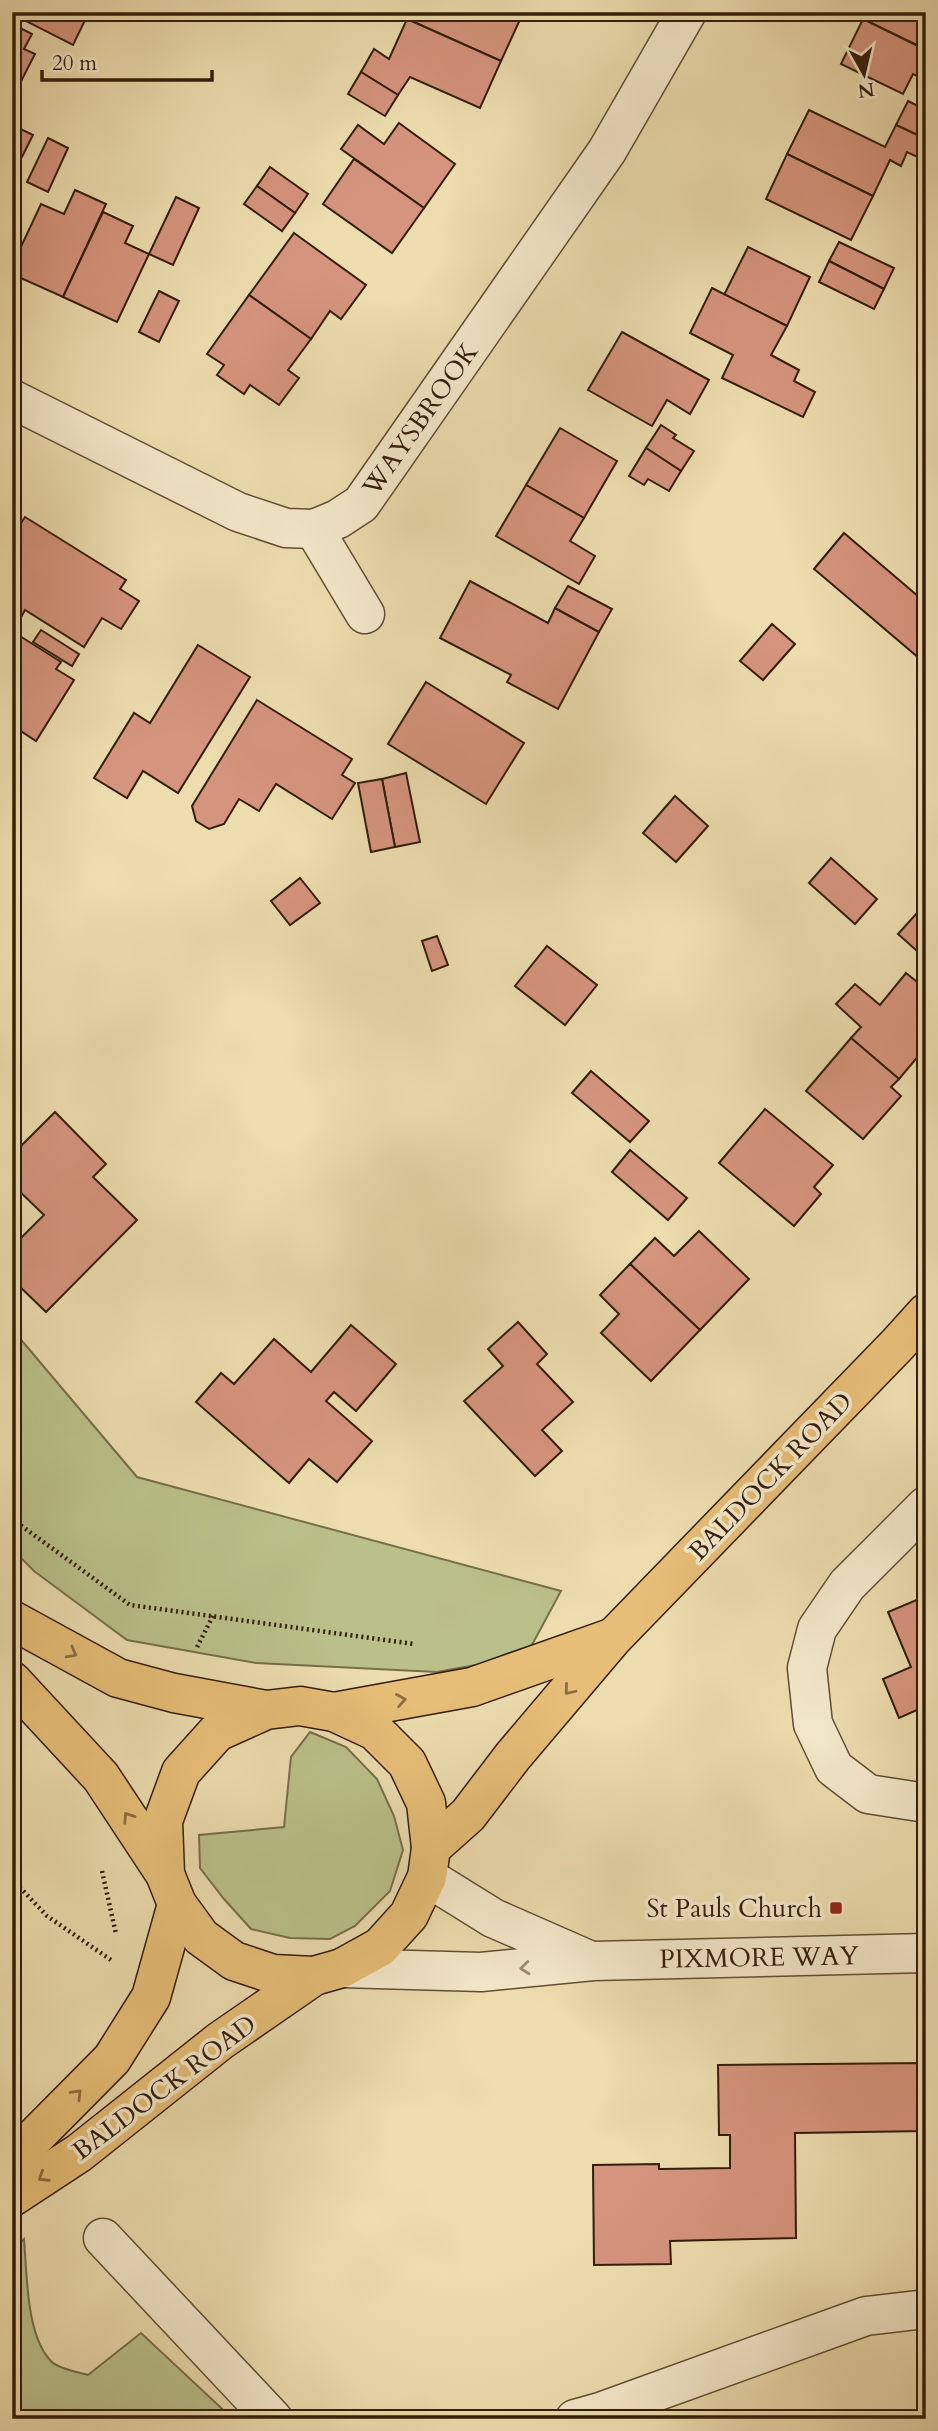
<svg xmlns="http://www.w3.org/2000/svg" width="938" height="2431" font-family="Cardo,serif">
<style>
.green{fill:#bac089;stroke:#776e4a;stroke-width:2}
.building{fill:#d5947d;stroke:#341d0b;stroke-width:2}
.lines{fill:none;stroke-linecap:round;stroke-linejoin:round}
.minor-casing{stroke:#624d34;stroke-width:41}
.major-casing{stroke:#341d0b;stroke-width:41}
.path{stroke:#341d0b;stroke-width:4.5;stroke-dasharray:2 3.5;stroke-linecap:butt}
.minor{stroke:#f3e8ca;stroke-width:38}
.major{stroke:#e6be77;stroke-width:38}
.oneway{stroke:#8d6e41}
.oneway2{stroke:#9d8d74}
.poi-dot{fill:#8f2418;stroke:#f3e8ca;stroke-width:2.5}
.labels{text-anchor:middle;stroke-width:7;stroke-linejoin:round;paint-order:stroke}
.street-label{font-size:26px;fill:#341d0b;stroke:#f3e8ca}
.poi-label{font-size:26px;fill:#341d0b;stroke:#f3e8ca;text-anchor:end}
</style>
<rect width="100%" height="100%" fill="#ecdcae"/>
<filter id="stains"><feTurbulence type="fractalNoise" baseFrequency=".00286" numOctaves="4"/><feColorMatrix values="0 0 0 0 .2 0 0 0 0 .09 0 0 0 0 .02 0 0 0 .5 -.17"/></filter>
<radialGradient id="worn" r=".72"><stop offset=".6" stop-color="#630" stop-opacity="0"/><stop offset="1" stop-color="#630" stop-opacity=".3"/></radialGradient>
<g class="green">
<path d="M 12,1329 L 137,1477 L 561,1591 L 526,1656 L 437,1672 L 256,1663 L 127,1640 L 34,1571 L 12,1549 Z"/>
<path d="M 310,1732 L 346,1747 L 377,1779 L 394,1816 L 403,1850 L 390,1891 L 355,1926 L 330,1939 L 290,1938 L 251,1929 L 224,1899 L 200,1868 L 199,1835 L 284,1827 L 291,1757 Z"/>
<path d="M 24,2239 C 27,2273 26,2338 52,2362 C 59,2369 78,2372 88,2375 L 141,2333 L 233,2419 L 17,2419 L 12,2410 L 12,2251 Z"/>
</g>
<g class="building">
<path d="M 12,12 L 89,12 L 73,45 L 12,14 Z"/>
<path d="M 410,12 L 522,12 L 523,13 L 501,61 L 407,19 Z"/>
<path d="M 866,12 L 926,12 L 925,49 L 863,19 Z"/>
<path d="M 407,19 L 501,61 L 480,108 L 410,77 L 398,95 L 361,72 L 374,49 L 389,59 Z"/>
<path d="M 863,19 L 926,50 L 926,80 L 913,74 L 903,94 L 841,64 Z"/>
<path d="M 12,24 L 32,34 L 24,49 L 35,54 L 12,99 Z"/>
<path d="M 361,72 L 398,95 L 385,116 L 348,94 Z"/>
<path d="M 908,101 L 926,110 L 926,139 L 896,125 Z"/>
<path d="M 809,110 L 885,147 L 896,125 L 926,139 L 926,161 L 907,152 L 901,166 L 890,160 L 873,196 L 787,154 Z"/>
<path d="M 399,123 L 455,164 L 424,208 L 341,149 L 358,125 L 384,144 Z"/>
<path d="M 12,125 L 33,135 L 22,157 L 12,152 Z"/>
<path d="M 48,138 L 68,148 L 48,192 L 27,182 Z"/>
<path d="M 787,154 L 873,196 L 851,240 L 766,199 Z"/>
<path d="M 354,159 L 424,208 L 392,253 L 323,204 Z"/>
<path d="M 270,167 L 308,194 L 295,213 L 257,186 Z"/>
<path d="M 257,186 L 295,213 L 282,231 L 244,204 Z"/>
<path d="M 75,190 L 106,204 L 63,297 L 12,274 L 12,266 L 41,204 L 64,214 Z"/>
<path d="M 176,197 L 199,208 L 173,265 L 149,254 Z"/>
<path d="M 103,212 L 133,226 L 125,243 L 149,254 L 117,322 L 63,297 Z"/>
<path d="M 294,233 L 366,285 L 341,319 L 330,311 L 311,339 L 249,295 Z"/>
<path d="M 839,242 L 894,268 L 884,289 L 829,261 Z"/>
<path d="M 748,247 L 810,277 L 787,326 L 724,295 Z"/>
<path d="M 829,261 L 884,289 L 874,309 L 819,282 Z"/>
<path d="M 712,288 L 787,326 L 771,355 L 799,370 L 794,381 L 815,392 L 803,417 L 722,378 L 733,355 L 690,333 Z"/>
<path d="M 159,291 L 179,301 L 159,342 L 139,332 Z"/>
<path d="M 249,295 L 311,339 L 288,370 L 299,378 L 279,405 L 250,385 L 244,394 L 217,375 L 224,365 L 207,354 Z"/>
<path d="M 622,332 L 709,380 L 690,414 L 667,400 L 652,426 L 588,390 Z"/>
<path d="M 661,425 L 676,435 L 673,438 L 694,451 L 681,471 L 646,448 Z"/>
<path d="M 560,428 L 617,461 L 584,518 L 526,485 Z"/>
<path d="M 646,448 L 681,471 L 669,491 L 648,479 L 644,485 L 629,476 Z"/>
<path d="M 526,485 L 584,518 L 570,541 L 595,556 L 579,584 L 496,536 Z"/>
<path d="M 25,517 L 126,580 L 120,589 L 139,601 L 121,629 L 102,618 L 84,647 L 25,610 L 20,619 L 12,614 L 12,537 Z"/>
<path d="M 844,533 L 926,603 L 926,664 L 814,569 Z"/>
<path d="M 470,581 L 548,623 L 555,608 L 599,632 L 558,709 L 507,682 L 511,675 L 440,638 Z"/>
<path d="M 568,586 L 612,609 L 599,632 L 555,608 Z"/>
<path d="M 772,624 L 795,644 L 763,680 L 740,661 Z"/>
<path d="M 41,630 L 79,654 L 72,666 L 33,642 Z"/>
<path d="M 12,631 L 61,662 L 56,669 L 74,680 L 36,741 L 19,730 L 15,736 L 12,734 Z"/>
<path d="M 198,645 L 250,677 L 178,793 L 143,771 L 127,798 L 94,778 L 134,713 L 150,723 Z"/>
<path d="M 426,682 L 524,743 L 486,804 L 388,744 Z"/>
<path d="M 257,700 L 352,759 L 342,775 L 355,783 L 332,819 L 276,784 L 259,811 L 239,799 L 224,824 L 209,829 L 196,821 L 192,806 Z"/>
<path d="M 12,742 L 21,747 L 13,761 L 12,761 Z"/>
<path d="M 406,773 L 420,842 L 395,847 L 382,779 Z"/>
<path d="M 382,779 L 395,847 L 371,852 L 358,783 Z"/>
<path d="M 675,796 L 708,826 L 676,862 L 643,833 Z"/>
<path d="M 831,858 L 877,899 L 855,924 L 809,883 Z"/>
<path d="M 300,878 L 320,903 L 290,925 L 271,901 Z"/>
<path d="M 926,903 L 926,959 L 898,934 Z"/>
<path d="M 437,936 L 448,965 L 432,971 L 422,941 Z"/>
<path d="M 547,946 L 597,985 L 565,1025 L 515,986 Z"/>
<path d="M 906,973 L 926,989 L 926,1047 L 899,1079 L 851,1038 L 861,1027 L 836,1004 L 855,984 L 880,1005 Z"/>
<path d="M 851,1038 L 899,1079 L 891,1087 L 901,1096 L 863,1139 L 806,1091 Z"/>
<path d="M 591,1071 L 649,1121 L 630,1142 L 572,1093 Z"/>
<path d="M 765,1109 L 833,1165 L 814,1187 L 821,1194 L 794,1226 L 719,1163 Z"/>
<path d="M 55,1112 L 106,1164 L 93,1177 L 137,1220 L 46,1312 L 12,1279 L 12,1247 L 44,1215 L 12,1184 L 12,1155 Z"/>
<path d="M 630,1150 L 687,1198 L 668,1220 L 612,1172 Z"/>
<path d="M 699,1231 L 749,1279 L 700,1330 L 630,1264 L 655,1238 L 674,1256 Z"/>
<path d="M 630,1264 L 700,1330 L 651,1381 L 601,1333 L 619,1314 L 600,1295 Z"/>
<path d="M 518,1322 L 547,1354 L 537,1364 L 573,1402 L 542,1430 L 562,1451 L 535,1476 L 464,1401 L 503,1366 L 488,1349 Z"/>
<path d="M 351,1325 L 396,1364 L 356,1411 L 334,1392 L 326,1401 L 372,1441 L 337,1482 L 309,1459 L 289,1483 L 196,1402 L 221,1373 L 234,1384 L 274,1339 L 311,1372 Z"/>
<path d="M 926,1596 L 926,1706 L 899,1718 L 883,1679 L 911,1667 L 888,1612 Z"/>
<path d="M 926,2063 L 926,2131 L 795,2133 L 796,2238 L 670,2241 L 671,2264 L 594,2265 L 593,2165 L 659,2164 L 659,2169 L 730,2168 L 730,2135 L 719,2135 L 718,2065 Z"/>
</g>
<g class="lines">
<g class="minor-casing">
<g id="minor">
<path d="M 12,399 L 238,512 L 286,528 L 314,529 L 338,519 L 361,504 L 607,151 L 687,12"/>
<path d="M 314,529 L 365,614"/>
<path d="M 926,1506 L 847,1585 L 817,1629 L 807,1668 L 813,1724 L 834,1768 L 868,1794 L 926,1803"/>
<path d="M 427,1877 L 493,1918 L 591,1961"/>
<path d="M 342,1968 L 481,1972 L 593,1961 L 926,1953"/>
<path d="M 103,2238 L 273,2419"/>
<path d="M 575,2419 L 600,2412 L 866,2316 L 926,2309"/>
</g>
</g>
<g class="major-casing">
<g id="major">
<path d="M 12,1620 L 118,1678 L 174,1693 L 266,1710 L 300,1706 L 334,1712 L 375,1731 L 407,1763 L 426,1803 L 431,1848 L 427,1877 L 409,1915 L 380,1947 L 342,1968 L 314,1976 L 273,1974 L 234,1961 L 201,1937 L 177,1904 L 165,1874 L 163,1821 L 181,1772 L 217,1732 L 266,1710"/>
<path d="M 12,1681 L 101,1777 L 165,1874"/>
<path d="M 334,1712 L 472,1687 L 611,1638"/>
<path d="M 431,1848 L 468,1815 L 513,1756 L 613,1638 L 898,1344 L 926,1313"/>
<path d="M 12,2160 L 112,2059 L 151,1997 L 177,1904"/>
<path d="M 12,2197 L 79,2153 L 220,2041 L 314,1976"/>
</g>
</g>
<g class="path">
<path d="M 12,1519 L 130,1605 L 414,1644"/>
<path d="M 197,1647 L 213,1616"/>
<path d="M 102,1871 L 116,1934"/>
<path d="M 12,1879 L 47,1916 L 111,1960"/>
</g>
<use href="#minor" class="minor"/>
<use href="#major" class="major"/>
</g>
<defs><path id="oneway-chevron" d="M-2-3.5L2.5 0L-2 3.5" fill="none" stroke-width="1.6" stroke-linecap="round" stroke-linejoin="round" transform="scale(1.75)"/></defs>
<g class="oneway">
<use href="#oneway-chevron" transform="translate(72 1653) rotate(28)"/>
<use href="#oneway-chevron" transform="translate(569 1690) rotate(130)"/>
<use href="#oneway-chevron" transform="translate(401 1700) rotate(-10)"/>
<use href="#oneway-chevron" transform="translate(128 1817) rotate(-123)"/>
<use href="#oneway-chevron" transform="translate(77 2094) rotate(-46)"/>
<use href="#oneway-chevron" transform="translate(43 2177) rotate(147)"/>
</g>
<use class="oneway2" href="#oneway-chevron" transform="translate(525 1968) rotate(174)"/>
<rect class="poi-dot" x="829" y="1901" width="14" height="14" rx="3.5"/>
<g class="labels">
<g class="street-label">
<text transform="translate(420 419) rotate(-55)" y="9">WAYSBROOK</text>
<text transform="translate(770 1476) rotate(-46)" y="9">BALDOCK ROAD</text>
<text transform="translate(759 1957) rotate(-1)" y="9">PIXMORE WAY</text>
<text transform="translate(164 2087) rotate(-37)" y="9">BALDOCK ROAD</text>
</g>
<g class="poi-label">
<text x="822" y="1917">St Pauls Church</text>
</g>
</g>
<rect width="938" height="2431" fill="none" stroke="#ecdcae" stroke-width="42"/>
<rect x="14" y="14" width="910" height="2403" fill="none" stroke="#341d0b" stroke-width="3.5"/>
<rect x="21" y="21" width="896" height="2389" fill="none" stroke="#341d0b" stroke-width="2"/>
<g transform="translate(864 74) rotate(172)" stroke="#f3e8ca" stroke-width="5" paint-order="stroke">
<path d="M0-5L12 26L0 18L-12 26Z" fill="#341d0b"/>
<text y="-10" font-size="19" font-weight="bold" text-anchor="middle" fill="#341d0b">N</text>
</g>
<path d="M42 70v10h170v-10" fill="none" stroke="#341d0b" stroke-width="3.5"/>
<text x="52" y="70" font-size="21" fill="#341d0b" stroke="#f3e8ca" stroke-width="5" paint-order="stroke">20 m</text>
<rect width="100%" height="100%" filter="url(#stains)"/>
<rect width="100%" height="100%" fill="url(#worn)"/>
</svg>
